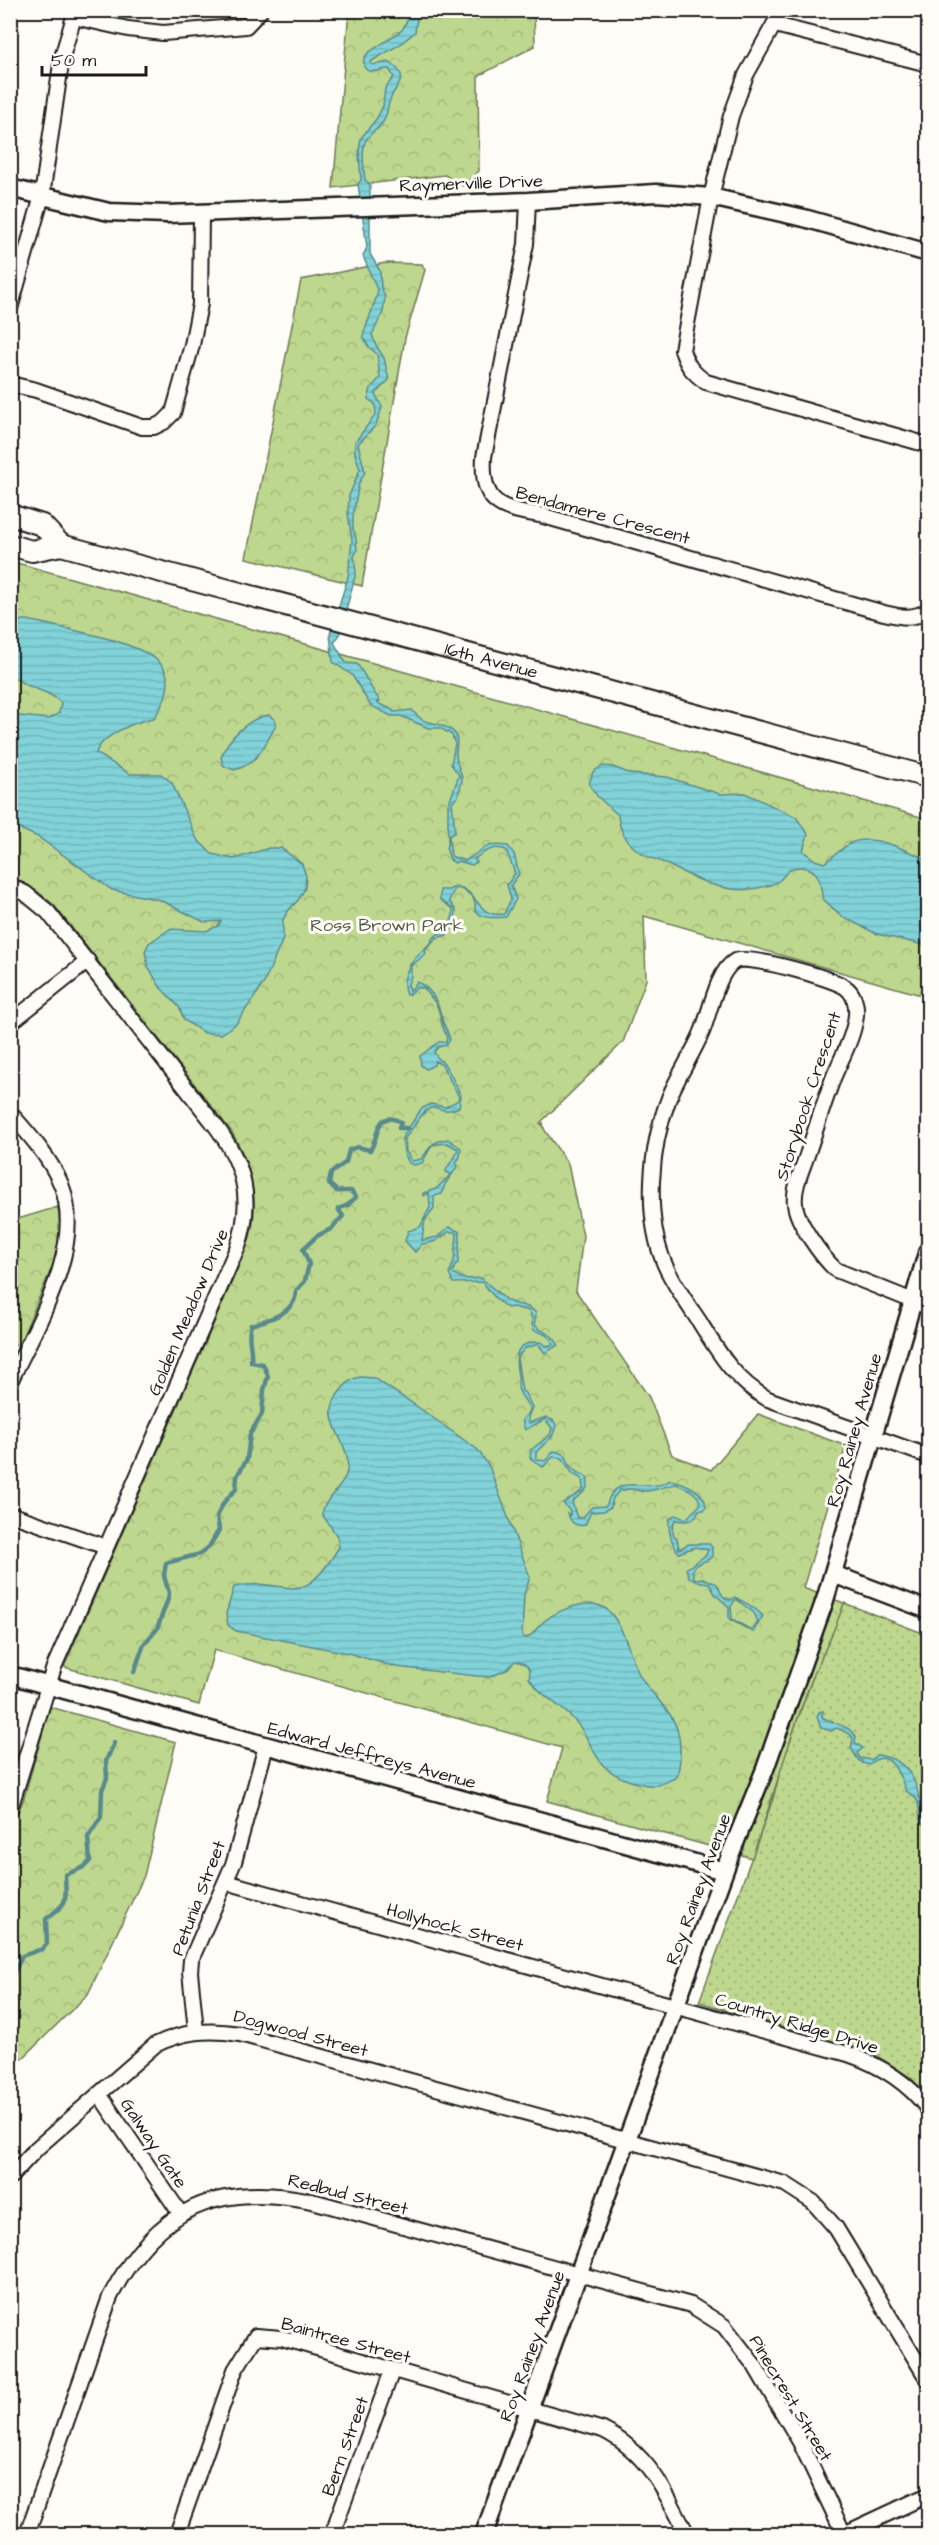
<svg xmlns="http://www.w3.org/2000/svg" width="939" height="2545" font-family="'Architects Daughter',sans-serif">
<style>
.grass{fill:url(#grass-dots);stroke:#6d7a55;stroke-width:1.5}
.forest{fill:url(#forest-crowns);stroke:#6d7a55;stroke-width:1.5}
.water{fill:url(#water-rules);stroke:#598a8d;stroke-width:1.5;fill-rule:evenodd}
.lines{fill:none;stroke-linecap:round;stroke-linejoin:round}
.stream{stroke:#598a8d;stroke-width:4.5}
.minor-casing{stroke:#1c1c1c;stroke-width:18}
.tertiary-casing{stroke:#1c1c1c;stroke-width:21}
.secondary-casing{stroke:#1c1c1c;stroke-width:24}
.minor{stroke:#fdfcf7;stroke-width:14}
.tertiary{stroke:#fdfcf7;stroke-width:16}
.secondary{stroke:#fdfcf7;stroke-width:20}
.labels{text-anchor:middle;stroke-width:6;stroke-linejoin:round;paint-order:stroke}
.street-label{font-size:18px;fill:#1c1c1c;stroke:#fdfcf7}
.park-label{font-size:18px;fill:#555d44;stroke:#fdfcf7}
</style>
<defs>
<pattern id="grass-dots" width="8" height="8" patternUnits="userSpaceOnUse" patternTransform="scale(1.5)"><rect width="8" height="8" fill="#bed78e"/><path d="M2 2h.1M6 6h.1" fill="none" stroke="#a3b87a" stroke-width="1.8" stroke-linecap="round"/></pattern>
<pattern id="forest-crowns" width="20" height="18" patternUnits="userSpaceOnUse" patternTransform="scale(1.5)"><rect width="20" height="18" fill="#bed78e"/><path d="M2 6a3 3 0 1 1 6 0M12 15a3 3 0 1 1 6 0" fill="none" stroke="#a3b87a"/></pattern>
<pattern id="water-rules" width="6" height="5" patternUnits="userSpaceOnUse" patternTransform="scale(1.5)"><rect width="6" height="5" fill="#81d3d9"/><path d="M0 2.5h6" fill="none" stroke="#6fb5ba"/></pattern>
</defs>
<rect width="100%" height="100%" fill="#fdfcf7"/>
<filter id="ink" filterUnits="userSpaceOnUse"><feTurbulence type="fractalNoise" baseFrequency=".0167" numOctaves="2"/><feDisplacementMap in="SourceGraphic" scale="12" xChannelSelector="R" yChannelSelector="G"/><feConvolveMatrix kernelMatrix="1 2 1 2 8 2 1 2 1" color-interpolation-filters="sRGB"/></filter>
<g filter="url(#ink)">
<path class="grass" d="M 844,1603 L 928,1635 L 928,2096 L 910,2077 L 872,2053 L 699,2002 L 773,1799 L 782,1763 L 817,1665 Z"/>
<g class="forest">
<path d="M 349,11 L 534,11 L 535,46 L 480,75 L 478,78 L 479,171 L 463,186 L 445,175 L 333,188 Z"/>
<path d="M 385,263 L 422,264 L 425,270 L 405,338 L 362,586 L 246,558 L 301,280 Z"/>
<path d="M 10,561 L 928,819 L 928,997 L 644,916 L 646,980 L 623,1042 L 540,1123 L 542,1125 L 543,1122 L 544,1129 L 568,1164 L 583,1236 L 576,1291 L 649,1397 L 672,1455 L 711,1470 L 758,1414 L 846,1446 L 803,1588 L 844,1603 C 834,1634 818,1662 807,1692 C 787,1747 771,1803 752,1858 L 547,1801 L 562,1748 L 214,1650 L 199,1705 L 64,1667 L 247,1247 C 261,1207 253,1167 231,1131 L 54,905 L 37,891 L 11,876 Z"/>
<path d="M 58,1207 L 61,1233 L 55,1260 L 21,1340 L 17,1345 L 11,1347 L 11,1221 Z"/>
<path d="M 50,1707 L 176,1742 L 144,1876 L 88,1994 L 22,2059 L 11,2044 L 11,1826 L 23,1801 Z"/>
</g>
<g class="water">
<path d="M 412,11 L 418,11 L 415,32 L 399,45 L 370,62 L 372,65 L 389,62 C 413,79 396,82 390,100 C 387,107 388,114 383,122 C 378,130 369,133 365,142 C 361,153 364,169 365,180 L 370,184 L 370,254 L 380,271 L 381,287 L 385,297 L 383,312 L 372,335 L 376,345 L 384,358 L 389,380 L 375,394 L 382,407 L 376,425 L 358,444 L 365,472 L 359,483 L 353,515 L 353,529 L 356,539 L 357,551 L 354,556 L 356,573 L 339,636 L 334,643 L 346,663 L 357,664 C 366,676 371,689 380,701 L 377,702 C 383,708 389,705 394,712 L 412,710 C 426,726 426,719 443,726 C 462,733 456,741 456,756 C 456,763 461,771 462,779 C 462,785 458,791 458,797 L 452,802 L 455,832 L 449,836 L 451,856 L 465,861 C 485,850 480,843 508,846 L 514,854 L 519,874 L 511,885 L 516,899 L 506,917 C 495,918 483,919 475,911 C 477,898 469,892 458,888 L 454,890 L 449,901 L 456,910 L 455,924 L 447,935 L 436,938 L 425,951 L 426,954 L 411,966 L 411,976 L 408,984 L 410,991 L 417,982 C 434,989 439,1006 443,1022 C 445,1028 449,1033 450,1040 L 446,1045 L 438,1047 L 434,1052 C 437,1059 440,1059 444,1064 C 448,1068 459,1091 461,1096 L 459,1107 C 442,1116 439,1103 427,1110 C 422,1113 411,1131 405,1138 L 406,1152 L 412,1161 L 421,1159 C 433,1146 427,1143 448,1139 L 461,1148 L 460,1157 L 456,1163 L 458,1166 L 445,1184 L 442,1194 L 434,1196 L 434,1208 L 425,1220 L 422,1240 L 438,1237 L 449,1227 L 460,1232 L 458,1263 L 456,1264 L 452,1273 L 464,1279 L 481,1278 C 491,1285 498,1295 508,1301 C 519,1307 525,1302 536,1313 C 536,1316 534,1320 535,1324 C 537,1332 553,1331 558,1345 L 545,1353 L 538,1344 L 524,1349 L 517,1358 L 522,1391 L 525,1393 L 532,1407 L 528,1417 L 529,1423 L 546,1417 L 554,1421 L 556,1426 L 552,1437 L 536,1452 L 536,1459 L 545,1461 L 554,1451 C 574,1455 562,1460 574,1470 C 578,1473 583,1474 587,1477 C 591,1492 579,1494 572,1502 L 577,1518 L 582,1518 L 592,1507 L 606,1506 C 608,1502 609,1496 612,1493 C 627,1475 651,1494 670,1480 C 683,1482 706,1491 706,1507 L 704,1510 L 699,1510 C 693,1523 687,1522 675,1520 L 672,1528 L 674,1536 L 677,1538 L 679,1549 L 689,1544 L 709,1544 L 712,1547 L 712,1557 C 705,1563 686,1564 695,1579 L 703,1578 L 717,1584 C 721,1590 720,1598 730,1600 L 735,1597 L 753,1607 L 763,1616 L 753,1632 L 729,1619 L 729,1607 L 715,1594 L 709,1583 L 696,1581 L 689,1577 L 686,1569 L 706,1555 L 708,1550 L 695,1547 L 679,1553 C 672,1545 668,1531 669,1520 L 675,1515 L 686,1519 L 700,1505 C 700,1493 687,1488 676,1484 C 666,1486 657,1490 647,1491 C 636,1492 631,1486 622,1491 L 620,1490 L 613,1498 L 611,1507 L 604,1511 L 591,1512 L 585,1525 C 574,1527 571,1522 567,1513 L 570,1515 L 570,1511 L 563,1503 L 582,1491 L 583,1488 L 582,1479 L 573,1474 L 562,1458 L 553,1457 L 543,1467 L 530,1458 L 531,1450 L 550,1435 L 552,1428 L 545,1419 L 525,1430 L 522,1420 L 530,1411 C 528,1403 522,1398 519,1391 C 517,1387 519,1381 518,1377 C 515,1356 513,1342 540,1342 L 547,1346 L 553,1344 C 549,1334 543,1334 534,1330 C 530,1323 534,1317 529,1311 L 513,1307 L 508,1308 C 499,1303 488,1291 483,1282 L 453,1283 L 449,1274 L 454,1261 L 457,1235 L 455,1232 L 448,1232 C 441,1239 433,1244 422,1244 L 415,1252 L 405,1241 L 408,1231 L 420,1227 L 430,1207 L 429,1193 L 423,1196 L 423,1193 L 436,1189 L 451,1174 L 446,1172 C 447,1163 457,1159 458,1149 L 447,1143 L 432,1145 L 422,1163 L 414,1165 L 409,1163 L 404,1153 L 402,1138 L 421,1109 L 431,1104 L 445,1107 L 457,1101 L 459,1097 L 442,1065 L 435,1061 L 434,1065 L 426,1069 L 421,1065 L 420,1056 L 439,1042 L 446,1042 L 447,1036 C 439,1024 442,1015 436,1004 C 433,999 428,994 424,988 L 416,988 L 411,994 L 406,995 C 398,975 415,955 431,943 L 432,939 C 443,929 454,926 453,909 L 440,900 L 440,890 L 449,890 L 456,886 C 480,892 476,918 504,914 L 511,899 L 507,885 L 515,873 L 506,850 C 493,845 485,852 474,859 L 477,862 L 472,865 L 458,861 L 455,863 L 450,860 L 446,847 L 448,844 L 448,806 L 459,775 L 451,764 L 455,744 L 452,735 L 440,728 L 428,728 L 401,716 L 391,716 L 370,705 L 352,675 L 333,662 L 330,634 L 348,577 L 352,540 L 348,514 L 349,496 L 360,469 L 355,454 L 355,442 L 376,414 L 375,404 L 368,399 L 371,388 L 380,378 L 377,354 L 368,346 L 363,336 L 378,292 L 363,256 L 367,247 L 358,184 L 361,180 L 359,152 L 361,138 L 377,118 L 383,106 L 385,88 L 394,77 L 389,69 C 379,69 371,76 364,67 L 364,58 L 368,53 L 402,30 ZM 736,1599 L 754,1613 L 758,1622 L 751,1630 L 732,1619 L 731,1606 Z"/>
<path d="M 22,620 L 28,620 C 58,628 147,641 163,667 C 174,684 164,703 154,718 C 137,721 101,735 96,753 L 130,774 L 161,774 L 172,783 L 197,839 L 212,854 L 234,859 L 269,848 L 281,848 L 302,864 L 306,876 L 305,888 L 299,899 L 288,911 L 283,920 L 283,939 L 264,983 L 236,1024 L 221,1034 L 204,1033 L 184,1020 L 179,1007 L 160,987 L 148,966 L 145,951 L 149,943 L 170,929 L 206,931 L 218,926 L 221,921 L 204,922 L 160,900 L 112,890 L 38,837 L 11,825 L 11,715 L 49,719 L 59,713 L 61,703 C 49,689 24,689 11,674 L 11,629 Z"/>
<path d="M 269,715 L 274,719 L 276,725 C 265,745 258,764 234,770 L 224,766 L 221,758 C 226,739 250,717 269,715 Z"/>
<path d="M 602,766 L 613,767 L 631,774 L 667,777 L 720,794 L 745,793 L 796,817 L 808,834 L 803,851 L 815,860 L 824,863 C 834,857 841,848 851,843 C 873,833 908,851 928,860 L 928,946 L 877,934 L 843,917 L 823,899 C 819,884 822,867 799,867 C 789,867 786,874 780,880 C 773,886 759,888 750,889 C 719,893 689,875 662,862 C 654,859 644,856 637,850 C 626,841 619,829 618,815 L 597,796 L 589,784 L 593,772 Z"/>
<path d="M 360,1377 L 374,1378 L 415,1405 L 478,1450 L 489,1466 L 530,1577 L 524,1595 L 522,1636 L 526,1638 C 533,1636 534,1631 539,1626 C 552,1612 584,1598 603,1607 C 621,1616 630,1655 638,1672 C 647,1692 670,1707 677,1729 C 681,1741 682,1768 675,1778 C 669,1780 664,1784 658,1785 C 642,1787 614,1777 603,1765 C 592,1752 587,1734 576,1722 C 561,1704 541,1697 529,1678 C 532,1667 526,1663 515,1661 L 506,1670 L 490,1677 L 477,1676 L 396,1667 L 348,1653 L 236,1631 L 228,1625 L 226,1614 L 234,1587 C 292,1575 298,1615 339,1547 L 337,1536 L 322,1514 C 324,1498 344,1488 347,1471 C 353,1440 314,1420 342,1389 C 348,1382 351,1379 360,1377 Z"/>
<path d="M 823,1711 L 822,1717 C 833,1724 849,1725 856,1736 L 855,1743 L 863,1748 L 857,1753 L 860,1758 L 871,1760 L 876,1755 C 912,1758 920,1788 922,1819 L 928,1822 L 928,1829 L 920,1820 L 918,1802 L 914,1796 L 906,1791 C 900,1775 889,1745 869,1765 L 862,1763 L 862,1761 L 859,1761 L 851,1748 L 853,1739 L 850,1734 L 837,1728 L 831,1731 L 821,1728 L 817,1717 L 819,1712 Z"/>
</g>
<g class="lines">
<g class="stream">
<path d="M 134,1672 L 144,1644 L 157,1629 L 168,1599 L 169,1593 L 164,1576 L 166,1563 L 200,1554 L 209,1547 L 219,1530 L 217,1516 L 224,1502 L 236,1489 L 237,1476 L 247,1459 L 250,1434 L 262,1414 L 264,1390 L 268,1376 L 263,1364 L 251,1362 C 253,1348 246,1338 251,1325 C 267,1320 296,1314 296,1291 L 305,1281 L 309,1264 L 303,1249 L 317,1236 L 331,1229 L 343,1216 L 338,1209 L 348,1205 L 356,1197 L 351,1191 L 337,1191 L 329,1184 L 331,1173 L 346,1162 L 349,1150 L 357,1147 L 370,1150 C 380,1138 374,1108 401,1122 L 399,1128 L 408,1128"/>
<path d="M 10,1981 L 22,1956 L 42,1949 L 47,1944 L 46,1919 C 69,1902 66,1903 65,1875 L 84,1867 L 90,1861 L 88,1837 L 101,1817 L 102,1790 L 107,1778 L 106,1761 L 114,1743"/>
</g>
<g class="minor-casing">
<g id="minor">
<path d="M 782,10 L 746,75 L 731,116 L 711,197 L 682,350 C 687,366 693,373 706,382 L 928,445"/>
<path d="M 74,17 L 128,29 L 163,33 L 246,26 L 261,10"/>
<path d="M 775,25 L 928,64"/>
<path d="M 528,201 L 526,244 L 484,457 C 481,503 499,509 540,515 L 884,613 C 901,617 914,620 928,610"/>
<path d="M 10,309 L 42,196 L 62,57 L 76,10"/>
<path d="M 10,384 L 36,390 L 142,427 L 154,427 L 164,422 L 173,413 L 192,345 L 200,304 L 201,214"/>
<path d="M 10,886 L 25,893 L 48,912 L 215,1125 C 244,1164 254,1199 238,1246 L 54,1667 L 10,1809"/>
<path d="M 10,1023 L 88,961"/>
<path d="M 10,1113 C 29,1134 50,1158 61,1184 C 86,1247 36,1325 10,1382"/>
<path d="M 928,1307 L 836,1270 C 822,1257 797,1223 795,1204 C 793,1188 802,1170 807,1155 C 816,1129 824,1102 834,1076 C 842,1057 854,1036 856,1015 C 857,1005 854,993 845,987 C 831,978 747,954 735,961 C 717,971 710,1013 702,1032 C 693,1054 678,1075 669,1098 C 650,1147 644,1216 665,1265 C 674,1285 687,1303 699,1321 C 718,1352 735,1381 768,1399 L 928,1456"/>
<path d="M 10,1514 L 106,1547"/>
<path d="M 226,1882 L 848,2054 C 880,2065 907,2081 928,2109"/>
<path d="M 196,2031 L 190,1972 L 191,1960 L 234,1862 L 266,1746"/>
<path d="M 99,2094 L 180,2213"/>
<path d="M 10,2177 L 37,2148 L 155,2045 C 183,2031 209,2029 240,2034 L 785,2184 L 813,2202 L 836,2228 L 928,2380"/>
<path d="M 27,2534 L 110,2297 C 156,2208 218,2180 316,2202 L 691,2305 L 724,2326 L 755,2366 L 800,2442 L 844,2534"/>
<path d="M 177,2534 L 235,2370 L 256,2336 L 282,2338 L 603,2430 C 647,2452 666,2492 687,2534"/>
<path d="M 332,2534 L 392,2371"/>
<path d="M 844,2534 L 928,2495"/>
</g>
</g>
<g class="tertiary-casing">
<g id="tertiary">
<path d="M 10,188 L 109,212 L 168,214 L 528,201 L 656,193 L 711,197 L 755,207 L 804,218 L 928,253"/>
<path d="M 833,1574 L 928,1610"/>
<path d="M 10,1675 L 724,1871"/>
<path d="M 484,2534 L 731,1853 L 765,1769 L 825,1600 L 928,1250"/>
</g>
</g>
<g class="secondary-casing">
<g id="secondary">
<path d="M 10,515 L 42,525 L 61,545"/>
<path id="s1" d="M 10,545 L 32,551 L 61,545 L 928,777"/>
</g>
</g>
<use href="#minor" class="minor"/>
<use href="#tertiary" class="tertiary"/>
<use href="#secondary" class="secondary"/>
</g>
</g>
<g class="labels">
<g class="street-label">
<text transform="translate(471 183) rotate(-2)" y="6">Raymerville Drive</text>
<text transform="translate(603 515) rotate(15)" y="6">Bendamere Crescent</text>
<text dy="6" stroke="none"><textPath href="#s1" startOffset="498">16th Avenue</textPath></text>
<text transform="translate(808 1096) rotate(-72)" y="6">Storybook Crescent</text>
<text transform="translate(188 1312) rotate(-67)" y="6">Golden Meadow Drive</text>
<text transform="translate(854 1430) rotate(-74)" y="6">Roy Rainey Avenue</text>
<text transform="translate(372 1755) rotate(15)" y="6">Edward Jeffreys Avenue</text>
<text transform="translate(698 1889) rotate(-70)" y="6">Roy Rainey Avenue</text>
<text transform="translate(198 1898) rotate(-69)" y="6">Petunia Street</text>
<text transform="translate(455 1927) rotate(15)" y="6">Hollyhock Street</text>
<text transform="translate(797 2023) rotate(17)" y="6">Country Ridge Drive</text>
<text transform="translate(301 2033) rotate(15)" y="6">Dogwood Street</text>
<text transform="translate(154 2143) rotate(56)" y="6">Galway Gate</text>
<text transform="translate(348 2194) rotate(14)" y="6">Redbud Street</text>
<text transform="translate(346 2340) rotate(15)" y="6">Baintree Street</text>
<text transform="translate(532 2346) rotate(-70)" y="6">Roy Rainey Avenue</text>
<text transform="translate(791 2398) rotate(59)" y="6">Pinecrest Street</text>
<text transform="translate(345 2446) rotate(-70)" y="6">Bern Street</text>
</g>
<g class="park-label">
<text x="387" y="931">Ross Brown Park</text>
</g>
</g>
<rect width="939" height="2545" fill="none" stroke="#fdfcf7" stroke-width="36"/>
<rect x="18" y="18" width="903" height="2509" fill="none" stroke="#1c1c1c" stroke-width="2" filter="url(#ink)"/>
<path d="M42 66v9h104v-9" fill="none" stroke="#1c1c1c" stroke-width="3"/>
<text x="51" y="66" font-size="18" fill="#1c1c1c" stroke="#fdfcf7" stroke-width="4.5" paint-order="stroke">50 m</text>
</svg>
